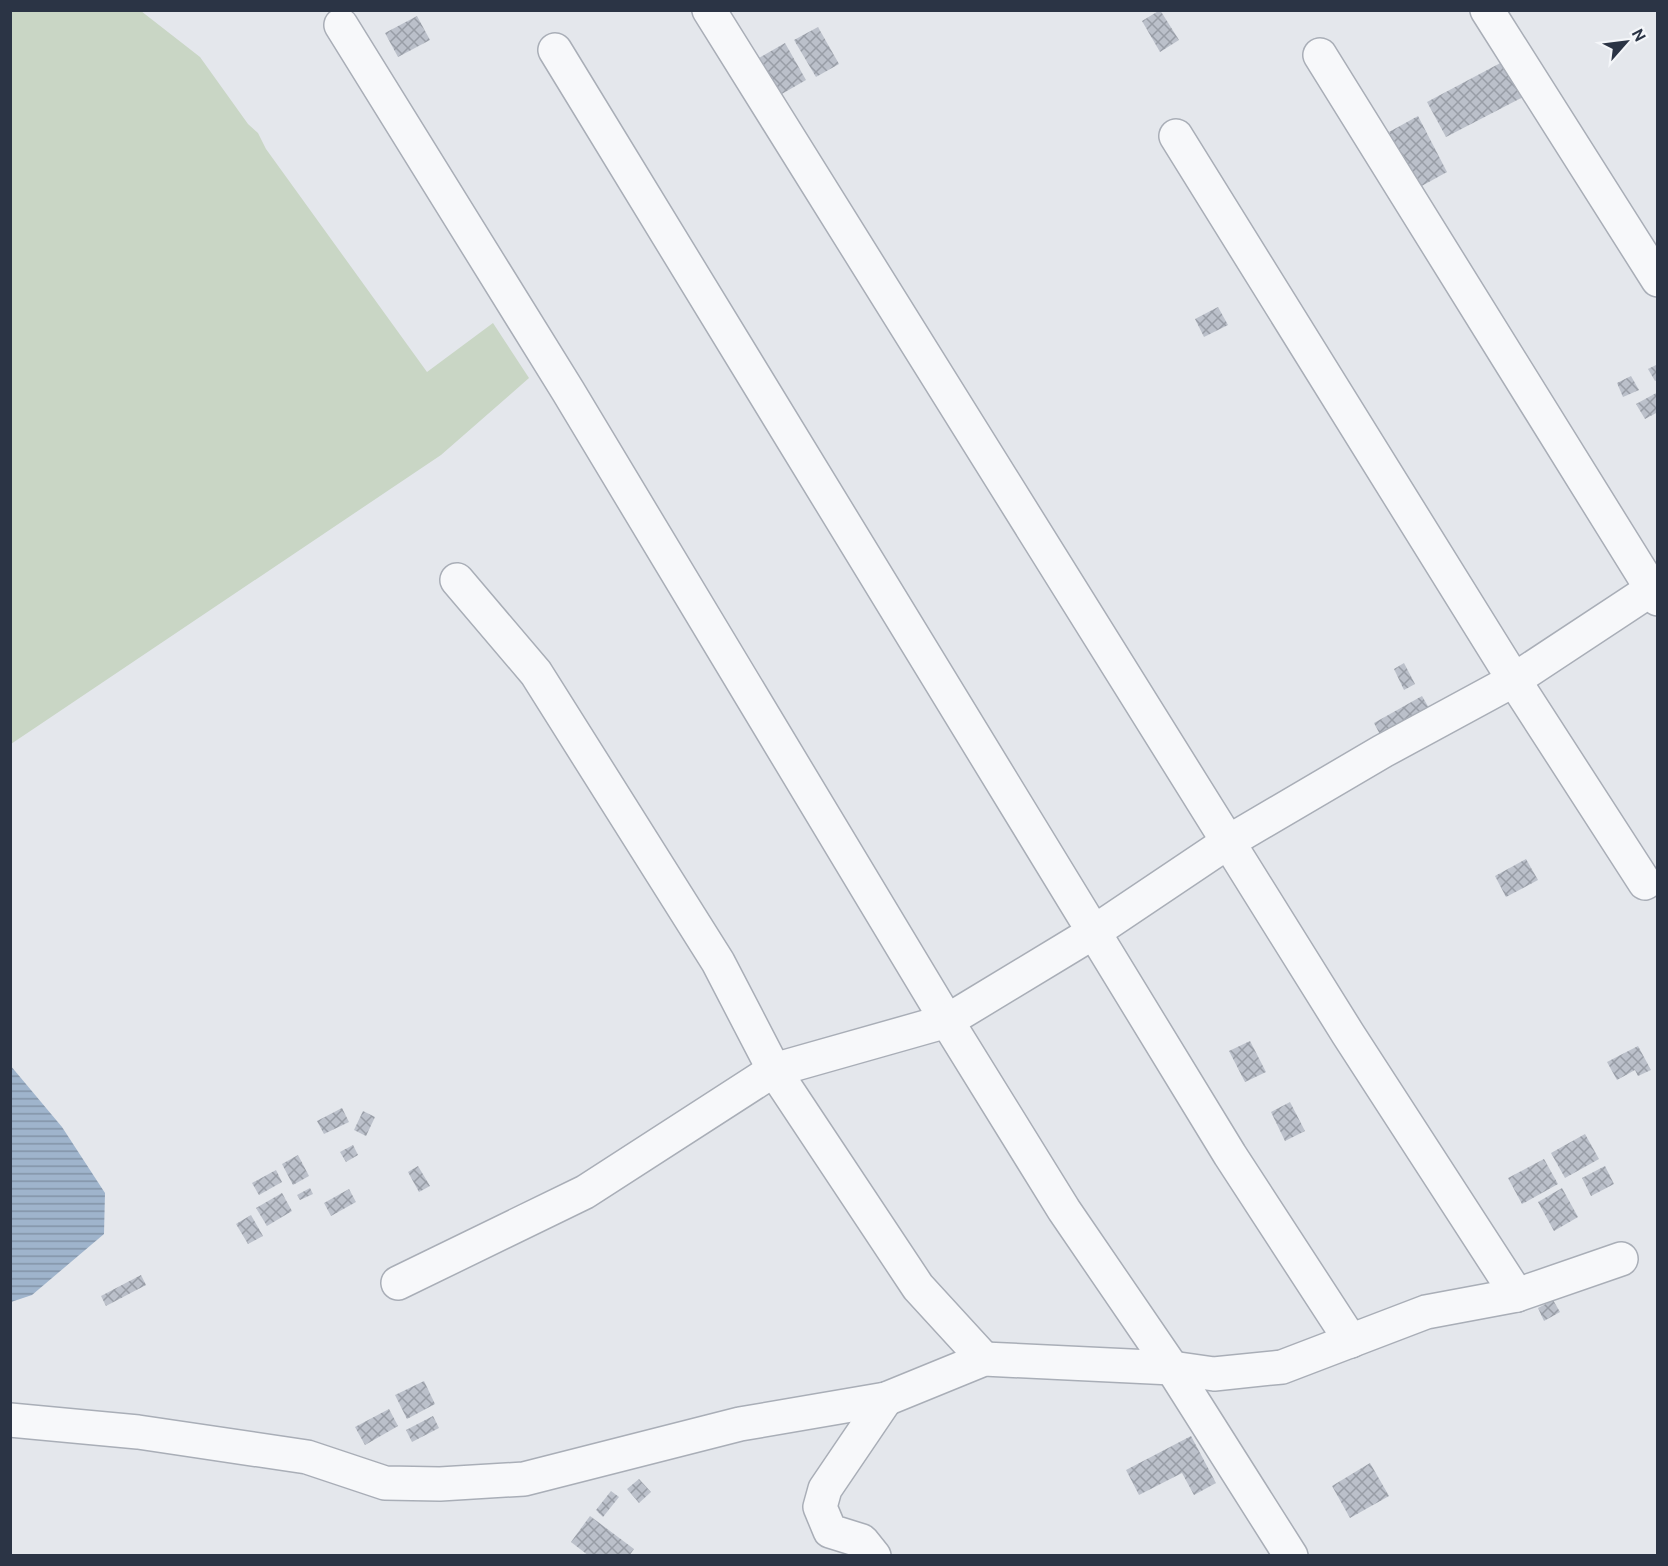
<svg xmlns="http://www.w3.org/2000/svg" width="1668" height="1566" font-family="Cabin,sans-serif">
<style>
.grass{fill:#c9d6c5}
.water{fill:url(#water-rules)}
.building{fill:url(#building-cross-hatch)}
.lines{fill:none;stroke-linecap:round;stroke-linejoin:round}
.street-casing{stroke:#a9aeb7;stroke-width:36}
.street{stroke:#f7f8fa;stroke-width:33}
</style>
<defs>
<pattern id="water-rules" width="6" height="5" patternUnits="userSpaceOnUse" patternTransform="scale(1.5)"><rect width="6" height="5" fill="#9fb4cc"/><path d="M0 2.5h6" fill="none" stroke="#8293a7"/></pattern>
<pattern id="building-cross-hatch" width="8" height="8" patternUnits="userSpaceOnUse" patternTransform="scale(1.5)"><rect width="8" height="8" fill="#bbc0ca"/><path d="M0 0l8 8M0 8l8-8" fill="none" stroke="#989da6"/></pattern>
</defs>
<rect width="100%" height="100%" fill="#e4e7ec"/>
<path class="grass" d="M 11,10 L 141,11 L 200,57 L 248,124 L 258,133 L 266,149 L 427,372 L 493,323 L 529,378 L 441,455 L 11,744 Z"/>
<path class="water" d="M 10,1065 L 62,1127 L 105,1193 L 104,1234 L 32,1295 L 11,1302 Z"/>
<g class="building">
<path d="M 1160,10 L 1179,40 L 1160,52 L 1142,21 Z"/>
<path d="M 417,16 L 430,40 L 398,57 L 385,33 Z"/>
<path d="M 818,27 L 839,64 L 816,77 L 794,40 Z"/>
<path d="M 785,43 L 806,80 L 780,95 L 759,58 Z"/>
<path d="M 1506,60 L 1525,96 L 1446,137 L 1427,102 Z"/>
<path d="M 1418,116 L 1447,172 L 1418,188 L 1389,132 Z"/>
<path d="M 1218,307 L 1228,325 L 1204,337 L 1195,319 Z"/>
<path d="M 1658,364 L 1658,380 L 1655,381 L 1648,369 Z"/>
<path d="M 1631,376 L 1639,390 L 1623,397 L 1617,383 Z"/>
<path d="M 1658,392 L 1658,412 L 1645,419 L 1636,404 Z"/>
<path d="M 1404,663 L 1415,684 L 1404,690 L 1394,669 Z"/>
<path d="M 1422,696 L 1433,715 L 1384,742 L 1374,723 Z"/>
<path d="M 1526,859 L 1538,880 L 1506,897 L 1495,876 Z"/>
<path d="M 1250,1041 L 1266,1072 L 1245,1082 L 1229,1051 Z"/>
<path d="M 1638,1046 L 1651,1070 L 1638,1076 L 1635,1070 L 1617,1080 L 1607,1062 Z"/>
<path d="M 1290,1102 L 1305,1131 L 1285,1141 L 1271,1112 Z"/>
<path d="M 342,1108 L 349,1122 L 324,1134 L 317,1121 Z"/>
<path d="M 363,1111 L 375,1117 L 366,1136 L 354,1130 Z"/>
<path d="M 1585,1134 L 1599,1159 L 1565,1178 L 1551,1153 Z"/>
<path d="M 353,1145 L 358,1155 L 346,1162 L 340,1152 Z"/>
<path d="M 298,1155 L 309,1176 L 293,1185 L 282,1164 Z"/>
<path d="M 1544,1159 L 1558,1184 L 1522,1204 L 1508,1178 Z"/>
<path d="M 418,1166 L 430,1186 L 419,1192 L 408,1172 Z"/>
<path d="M 1605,1166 L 1614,1184 L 1591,1196 L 1582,1178 Z"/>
<path d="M 276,1170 L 282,1182 L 259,1195 L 252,1183 Z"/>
<path d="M 310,1188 L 313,1194 L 300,1200 L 297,1195 Z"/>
<path d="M 1562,1188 L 1578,1217 L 1554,1231 L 1538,1202 Z"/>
<path d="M 349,1189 L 356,1202 L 331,1216 L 324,1203 Z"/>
<path d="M 282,1193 L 292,1211 L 267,1226 L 256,1208 Z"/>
<path d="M 251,1215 L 263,1236 L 248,1244 L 236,1224 Z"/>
<path d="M 141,1275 L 146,1285 L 106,1306 L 101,1296 Z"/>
<path d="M 1553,1300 L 1560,1312 L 1544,1321 L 1538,1308 Z"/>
<path d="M 424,1381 L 435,1404 L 407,1419 L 395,1395 Z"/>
<path d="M 389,1409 L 398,1426 L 365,1445 L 355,1427 Z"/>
<path d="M 433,1416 L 439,1428 L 412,1442 L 406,1430 Z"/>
<path d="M 1191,1436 L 1216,1483 L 1194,1495 L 1182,1473 L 1139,1495 L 1126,1470 Z"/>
<path d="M 1370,1463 L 1389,1496 L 1350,1518 L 1332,1486 Z"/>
<path d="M 639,1479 L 651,1492 L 639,1503 L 627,1489 Z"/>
<path d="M 611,1491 L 619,1497 L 603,1517 L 596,1510 Z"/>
<path d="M 590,1516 L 634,1549 L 629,1556 L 589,1556 L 571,1542 Z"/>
</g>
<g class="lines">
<g class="street-casing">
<g id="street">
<path d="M 709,10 L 1348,1034 L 1517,1295"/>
<path d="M 1487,10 L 1658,280"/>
<path d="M 341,25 L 568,391 L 947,1021 L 1064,1210 L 1172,1368 L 1291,1556"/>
<path d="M 555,50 L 1230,1155 L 1351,1341"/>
<path d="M 1320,55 L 1658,599"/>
<path d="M 1176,136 L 1514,680 L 1645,883"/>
<path d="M 457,580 L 536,673 L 718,962 L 774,1070 L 918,1287 L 984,1359"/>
<path d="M 398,1283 L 585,1192 L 774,1070 L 947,1021 L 1094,932 L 1228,842 L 1383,751 L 1514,680 L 1658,585"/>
<path d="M 10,1420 L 138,1432 L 307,1457 L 385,1483 L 440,1484 L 524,1479 L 740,1424 L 886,1399 L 984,1359 L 1172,1368 L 1214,1374 L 1282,1367 L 1426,1312 L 1517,1295 L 1621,1259"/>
<path d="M 874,1556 L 862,1541 L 830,1531 L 820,1507 L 825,1489 L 886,1399"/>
</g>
</g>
<use href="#street" class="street"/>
</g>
<rect width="1668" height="1566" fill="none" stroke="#2b3445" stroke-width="24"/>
<g transform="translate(1626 42) rotate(62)" stroke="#f4f6f9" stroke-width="4.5" paint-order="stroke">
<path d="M0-4.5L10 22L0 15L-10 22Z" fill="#2b3445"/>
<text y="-9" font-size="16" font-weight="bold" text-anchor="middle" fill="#2b3445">N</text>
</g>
</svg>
